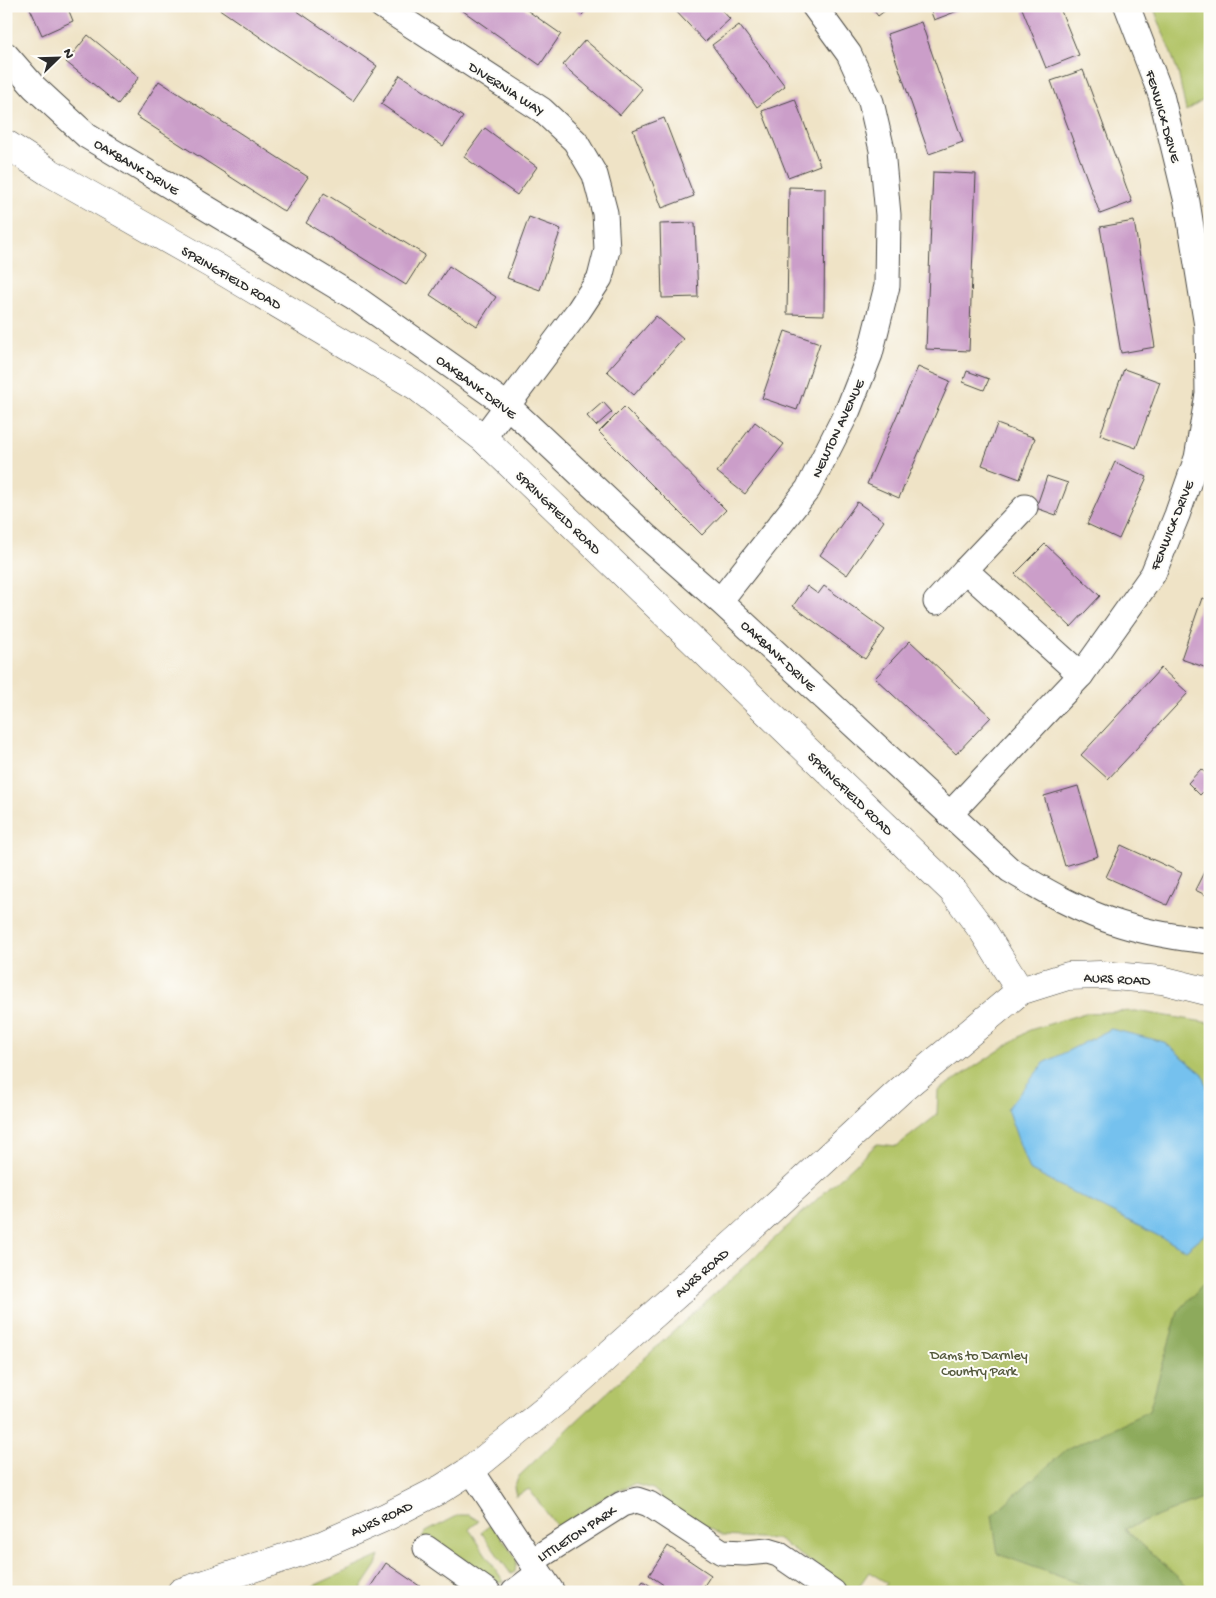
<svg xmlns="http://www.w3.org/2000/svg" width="1216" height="1598" font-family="'Gochi Hand',sans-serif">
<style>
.green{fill:#b2c467;stroke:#6e7849}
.forest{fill:#8daa5c;stroke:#5c6a44}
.water{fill:#74c1ee;stroke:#50768c}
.building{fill:#cb9ec9}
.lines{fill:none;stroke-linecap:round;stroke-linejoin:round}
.minor-casing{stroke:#484742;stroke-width:27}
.tertiary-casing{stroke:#484742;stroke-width:29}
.minor{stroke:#fff;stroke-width:25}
.tertiary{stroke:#fff;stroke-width:28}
.labels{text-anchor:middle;stroke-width:4;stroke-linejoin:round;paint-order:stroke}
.street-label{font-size:14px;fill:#2b2b2b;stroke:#fdfcf7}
.park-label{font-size:14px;fill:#54593d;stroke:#fdfcf7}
</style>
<rect width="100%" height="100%" fill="#fdfcf7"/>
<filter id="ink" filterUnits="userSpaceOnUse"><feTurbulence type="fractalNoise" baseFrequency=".02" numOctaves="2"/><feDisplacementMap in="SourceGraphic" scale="10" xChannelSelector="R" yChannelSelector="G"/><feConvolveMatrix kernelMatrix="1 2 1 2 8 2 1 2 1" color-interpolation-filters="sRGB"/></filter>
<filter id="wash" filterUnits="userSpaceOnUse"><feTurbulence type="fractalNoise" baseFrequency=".0096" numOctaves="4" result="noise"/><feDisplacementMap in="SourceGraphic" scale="20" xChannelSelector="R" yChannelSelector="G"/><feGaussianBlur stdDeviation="1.12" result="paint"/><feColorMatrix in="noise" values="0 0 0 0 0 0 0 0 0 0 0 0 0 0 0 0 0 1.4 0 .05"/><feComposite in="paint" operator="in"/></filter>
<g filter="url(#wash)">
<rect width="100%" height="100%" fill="#efe3c6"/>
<g class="green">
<path d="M 1153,6 L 1210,6 L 1210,96 L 1186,111 L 1178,72 Z"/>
<path d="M 1136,1011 L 1210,1023 L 1210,1592 L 881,1592 L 887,1583 L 869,1572 L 855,1592 L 777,1539 L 723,1536 L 663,1503 L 660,1495 L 653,1489 L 634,1484 L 612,1493 L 558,1528 L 529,1489 L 516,1496 L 514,1487 L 519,1476 L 585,1413 L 877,1144 L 897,1146 L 937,1115 L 938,1091 L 1030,1030 L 1085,1013 Z"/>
<path d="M 459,1515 L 469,1515 L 479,1521 L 469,1529 L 504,1582 L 498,1583 L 431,1537 L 422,1538 L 426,1532 Z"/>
<path d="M 492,1524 L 517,1560 L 515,1572 L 511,1574 L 481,1532 Z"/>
<path d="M 380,1556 L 377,1565 L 359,1592 L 300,1592 Z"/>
</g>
<path class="forest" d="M 1210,1276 L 1210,1496 L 1125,1529 L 1194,1592 L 1102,1592 L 998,1554 L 992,1515 L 1066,1450 L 1149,1411 L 1178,1312 Z"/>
<path class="water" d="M 1111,1029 L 1164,1042 L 1203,1074 L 1210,1097 L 1210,1230 L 1186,1250 L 1029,1170 L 1007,1109 L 1044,1063 Z"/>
<g id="blocks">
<g class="building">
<path d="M 29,6 L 67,6 L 73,21 L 42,35 Z"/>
<path d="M 215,6 L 290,6 L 377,66 L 353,101 Z"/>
<path d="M 456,6 L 521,6 L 561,34 L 540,65 Z"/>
<path d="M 571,6 L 589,6 L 582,15 Z"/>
<path d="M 671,6 L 718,6 L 730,19 L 705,42 Z"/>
<path d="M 870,6 L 891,6 L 878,16 Z"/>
<path d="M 958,6 L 960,10 L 934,20 L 929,7 Z"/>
<path d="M 1021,6 L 1059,6 L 1079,55 L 1046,68 Z"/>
<path d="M 921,22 L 963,142 L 929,154 L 887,34 Z"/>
<path d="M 739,25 L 785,86 L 757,107 L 712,45 Z"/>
<path d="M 88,35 L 139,77 L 118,104 L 66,62 Z"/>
<path d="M 585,40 L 642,89 L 620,115 L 563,65 Z"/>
<path d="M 1083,70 L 1132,202 L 1100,214 L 1051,81 Z"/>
<path d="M 400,75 L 463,117 L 443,146 L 381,104 Z"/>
<path d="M 159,81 L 308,177 L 285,212 L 136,116 Z"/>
<path d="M 795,99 L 820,165 L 788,177 L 762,111 Z"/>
<path d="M 664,118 L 694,196 L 662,208 L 633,130 Z"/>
<path d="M 485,128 L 537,167 L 517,195 L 464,157 Z"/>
<path d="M 933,172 L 976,174 L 969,351 L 926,349 Z"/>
<path d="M 789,187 L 825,188 L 824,315 L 787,314 Z"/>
<path d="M 324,193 L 425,255 L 406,285 L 306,223 Z"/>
<path d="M 529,217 L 561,229 L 540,290 L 507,278 Z"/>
<path d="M 1134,221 L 1155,347 L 1121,353 L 1100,227 Z"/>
<path d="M 695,223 L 698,297 L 662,298 L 660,224 Z"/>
<path d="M 449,266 L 496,297 L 477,326 L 430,295 Z"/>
<path d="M 656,316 L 683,339 L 634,395 L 607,371 Z"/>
<path d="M 785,331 L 820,343 L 797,410 L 762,398 Z"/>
<path d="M 918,367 L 950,381 L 899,498 L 867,484 Z"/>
<path d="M 1124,369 L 1160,382 L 1136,448 L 1100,435 Z"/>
<path d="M 967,371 L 989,379 L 984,390 L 963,382 Z"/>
<path d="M 603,402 L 612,412 L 596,426 L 587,416 Z"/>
<path d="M 624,407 L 726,510 L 702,535 L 599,432 Z"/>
<path d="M 755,422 L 784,444 L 745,494 L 717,472 Z"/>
<path d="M 997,424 L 1035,438 L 1020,479 L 982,465 Z"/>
<path d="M 1115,462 L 1147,477 L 1119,539 L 1087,524 Z"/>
<path d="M 1047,476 L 1068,483 L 1056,515 L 1036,508 Z"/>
<path d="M 857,502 L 884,521 L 847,575 L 820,555 Z"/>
<path d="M 1045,544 L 1100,596 L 1071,627 L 1015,574 Z"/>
<path d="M 807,586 L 818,594 L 824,586 L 885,630 L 865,659 L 793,606 Z"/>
<path d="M 1202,598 L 1210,600 L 1210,669 L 1181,659 Z"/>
<path d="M 910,641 L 991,717 L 956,754 L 875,678 Z"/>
<path d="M 1161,668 L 1188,693 L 1108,779 L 1081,755 Z"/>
<path d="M 1201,769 L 1210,777 L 1210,785 L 1200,795 L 1188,783 Z"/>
<path d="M 1078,786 L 1098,856 L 1065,866 L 1044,796 Z"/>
<path d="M 1121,845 L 1182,873 L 1167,905 L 1106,877 Z"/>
<path d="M 1210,860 L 1210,897 L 1195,890 Z"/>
<path d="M 668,1546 L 711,1575 L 700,1592 L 674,1592 L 649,1575 Z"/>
<path d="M 386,1563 L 424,1589 L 422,1592 L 367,1592 Z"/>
<path d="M 643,1581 L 660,1592 L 636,1592 Z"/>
</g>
</g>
</g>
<g filter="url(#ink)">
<use href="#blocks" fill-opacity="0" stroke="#484742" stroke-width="1"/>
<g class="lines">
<g class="minor-casing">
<g id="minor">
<path d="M 382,6 L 542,110 L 575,141 L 595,175 L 605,213 L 607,250 L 600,278 L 579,310 L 483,438"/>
<path d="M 6,55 L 34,87 L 87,136 L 354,297 L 508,406 L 647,537 L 720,601 L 1010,870 C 1045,891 1081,912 1120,924 C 1149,933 1180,938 1210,941"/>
<path d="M 1025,507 L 965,570 L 1081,675"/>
<path d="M 720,601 L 808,489 L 848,410 L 870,354 L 887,286 L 888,215 L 882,150 L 871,102 L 849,54 L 814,6"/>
<path d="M 936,602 L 965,570"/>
<path d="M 950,814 L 1081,675 L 1153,574 L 1177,515 L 1197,458 L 1208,394 L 1207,326 L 1187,202 L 1161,95 L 1127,6"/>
<path d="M 471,1470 L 552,1592"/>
<path d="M 426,1548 L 488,1592"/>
<path d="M 532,1561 L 622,1504 L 637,1500 L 649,1504 L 722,1552 L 745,1553 L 768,1551 L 778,1554 L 833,1592"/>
<path d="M 514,1592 L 539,1573"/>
</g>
</g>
<g class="tertiary-casing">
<g id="tertiary">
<path d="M 6,144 L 49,172 L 211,264 L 416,386 L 483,438 L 953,891 L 983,931 L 1020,991"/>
<path d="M 181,1592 L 322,1545 L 388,1516 L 441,1489 L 471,1470 L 560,1398 L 740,1238 L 901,1090 L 1020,991 L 1068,976 L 1100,975 L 1162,980 L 1210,992"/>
</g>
</g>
<use href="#minor" class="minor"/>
<use href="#tertiary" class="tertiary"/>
</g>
</g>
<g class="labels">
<g class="street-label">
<text transform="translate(507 88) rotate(33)" y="5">DIVERNIA WAY</text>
<text transform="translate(1164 116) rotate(74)" y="5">FENWICK DRIVE</text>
<text transform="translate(137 166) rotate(31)" y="5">OAKBANK DRIVE</text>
<text transform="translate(232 277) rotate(30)" y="5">SPRINGFIELD ROAD</text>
<text transform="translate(477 386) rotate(37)" y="5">OAKBANK DRIVE</text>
<text transform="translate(837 428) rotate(-65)" y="5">NEWTON AVENUE</text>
<text transform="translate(559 512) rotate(44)" y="5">SPRINGFIELD ROAD</text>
<text transform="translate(1171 525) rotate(-68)" y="5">FENWICK DRIVE</text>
<text transform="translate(779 655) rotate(43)" y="5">OAKBANK DRIVE</text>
<text transform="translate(851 793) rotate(44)" y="5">SPRINGFIELD ROAD</text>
<text transform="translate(1117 978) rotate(3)" y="5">AURS ROAD</text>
<text transform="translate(701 1272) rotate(-41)" y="5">AURS ROAD</text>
<text transform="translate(381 1518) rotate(-25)" y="5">AURS ROAD</text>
<text transform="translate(576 1533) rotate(-33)" y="5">LITTLETON PARK</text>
</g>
<g class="park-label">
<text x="979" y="1359">Dams to Darnley<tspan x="979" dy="16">Country Park</tspan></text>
</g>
</g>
<rect width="1216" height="1598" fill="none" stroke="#fdfcf7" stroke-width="25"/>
<g transform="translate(58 58) rotate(67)" stroke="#fdfcf7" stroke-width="4" paint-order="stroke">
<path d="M0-4L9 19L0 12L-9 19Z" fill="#2b2b2b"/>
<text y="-8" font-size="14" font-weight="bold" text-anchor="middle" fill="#2b2b2b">N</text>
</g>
</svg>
